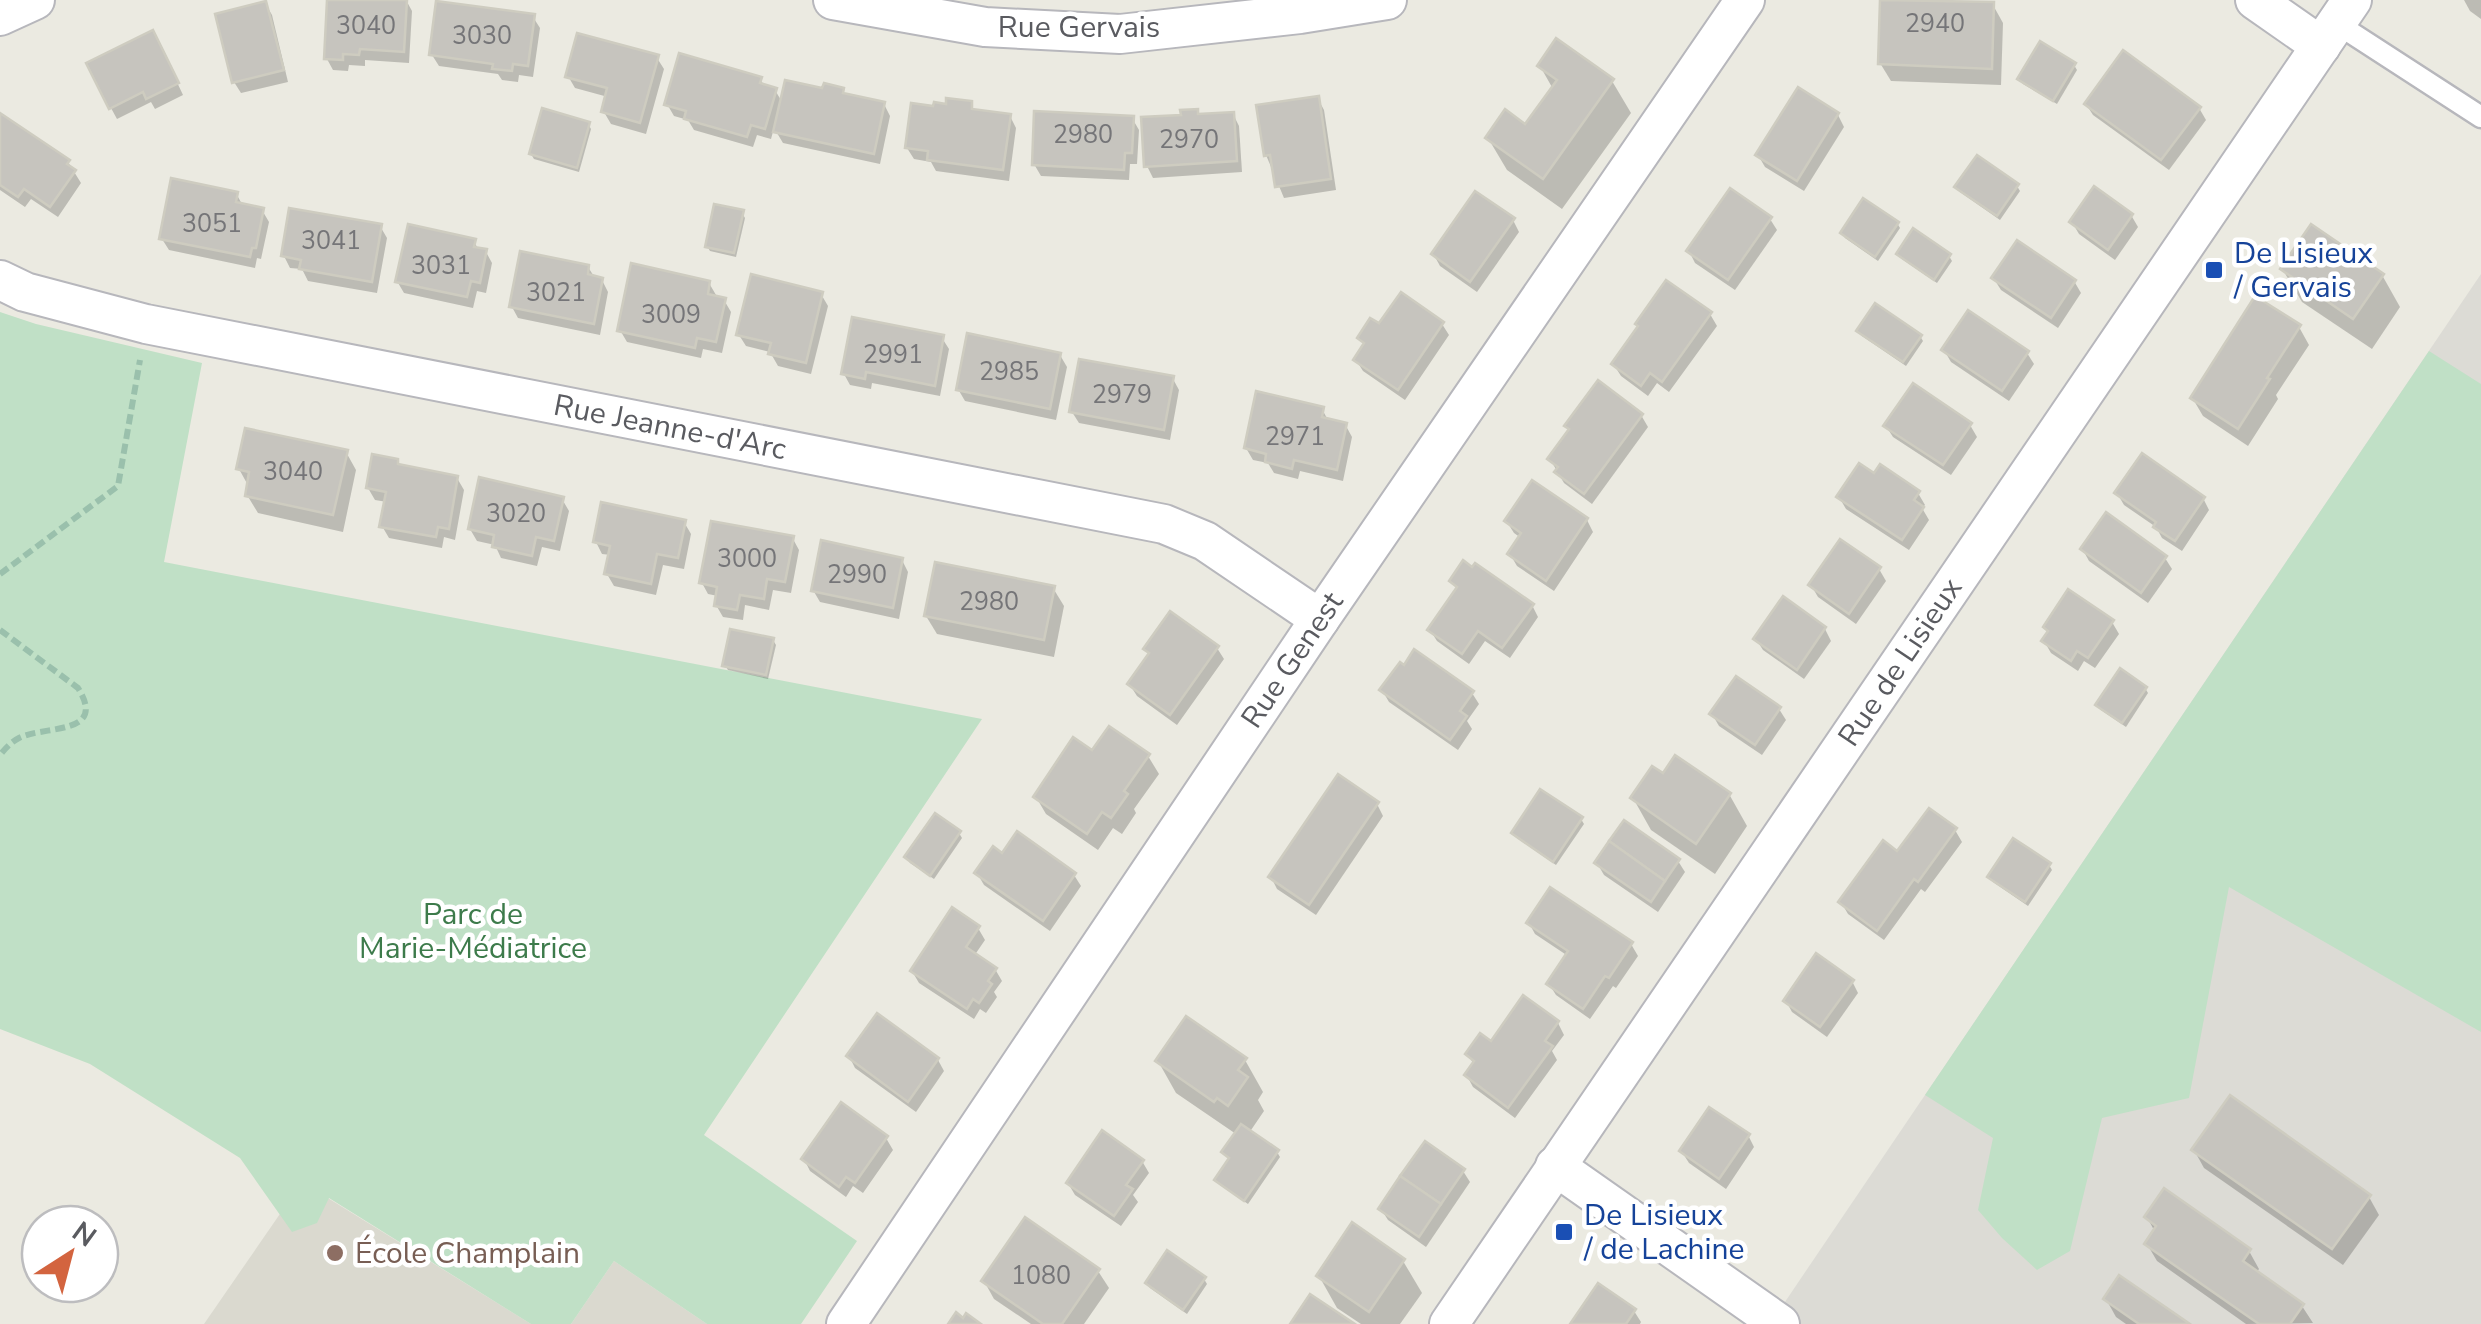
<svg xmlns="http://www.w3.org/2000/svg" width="2481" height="1324" font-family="'Nunito Sans',sans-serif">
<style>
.industrial{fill:#dcdbd5}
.education{fill:#dad9cf}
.green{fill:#c0e0c6}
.shadow{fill:#0003}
.building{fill:#c6c4be;stroke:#ceccc0;stroke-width:2.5}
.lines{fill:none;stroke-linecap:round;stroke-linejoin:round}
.service-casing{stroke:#b7b7bc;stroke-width:25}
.minor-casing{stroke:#b7b7bc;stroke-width:42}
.path{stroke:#9ac0ac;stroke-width:6;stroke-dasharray:10 5;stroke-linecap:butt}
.service{stroke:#fff;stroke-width:20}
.minor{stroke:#fff;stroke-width:38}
.transit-dot{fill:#1a4fb4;stroke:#fff;stroke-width:4}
.education-dot{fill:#8d6e63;stroke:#fff;stroke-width:4}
.labels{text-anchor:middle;stroke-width:9;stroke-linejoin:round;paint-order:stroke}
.number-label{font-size:25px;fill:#757578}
.street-label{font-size:30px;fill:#5a5b60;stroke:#fff}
.transit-label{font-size:30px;fill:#164399;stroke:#fff;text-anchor:start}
.park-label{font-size:30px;fill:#3d7b4b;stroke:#fff}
.education-label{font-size:30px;fill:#785e54;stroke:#fff;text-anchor:start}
</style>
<rect width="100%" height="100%" fill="#ebeae1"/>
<path class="industrial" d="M 2481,274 L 2481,1324 L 1770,1324 L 1925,1095 Z"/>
<g class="education">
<path d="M 302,1182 L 531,1324 L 204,1324 Z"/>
<path d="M 614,1261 L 707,1324 L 571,1324 Z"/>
</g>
<g class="green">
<path d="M 0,312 L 36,324 L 202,363 L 164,562 L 982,719 L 704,1135 L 857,1241 L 801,1324 L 707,1324 L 614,1261 L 571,1324 L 531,1324 L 329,1198 L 317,1223 L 292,1232 L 240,1158 L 90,1064 L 0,1029 Z"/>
<path d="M 2429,351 L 2481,384 L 2481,1032 L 2229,887 L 2189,1098 L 2102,1118 L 2070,1251 L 2037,1270 L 2002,1238 L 1978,1210 L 1993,1138 L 1925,1095 Z"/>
</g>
<g class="shadow">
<path d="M 330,0 L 406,0 L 412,11 L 409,63 L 365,60 L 365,66 L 349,65 L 348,71 L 333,70 L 327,59 Z"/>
<path d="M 2464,0 L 2481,0 L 2481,19 L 2470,11 Z"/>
<path d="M 265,3 L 272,15 L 288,82 L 241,93 L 234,82 Z"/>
<path d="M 1993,5 L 2003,23 L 2001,85 L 1891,81 L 1880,63 Z"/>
<path d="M 533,17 L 540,28 L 533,77 L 519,75 L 518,82 L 502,80 L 498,74 L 439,66 L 432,55 Z"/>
<path d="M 159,44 L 183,95 L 155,109 L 151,102 L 117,119 L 111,108 Z"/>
<path d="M 657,58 L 664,69 L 646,134 L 611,124 L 604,112 L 608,97 L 575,88 L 568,76 Z"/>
<path d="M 2074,65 L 2077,70 L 2057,104 L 2023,84 L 2020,79 Z"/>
<path d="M 1540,66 L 1612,81 L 1631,113 L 1562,209 L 1507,170 L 1488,138 L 1526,127 L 1553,89 Z"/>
<path d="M 760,79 L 765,87 L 775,90 L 782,102 L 824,91 L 843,90 L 846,96 L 884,104 L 890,116 L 880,164 L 783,143 L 774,128 L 771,139 L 757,135 L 753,147 L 694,130 L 688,120 L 674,116 L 667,104 Z"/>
<path d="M 1318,99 L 1324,110 L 1336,190 L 1284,198 L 1266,155 Z"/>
<path d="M 971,104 L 975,112 L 1010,116 L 1016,128 L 1009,181 L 936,171 L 931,162 L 914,159 L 907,148 L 936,109 Z"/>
<path d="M 2086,104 L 2199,108 L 2206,120 L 2169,170 L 2093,115 Z"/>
<path d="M 1233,114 L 1239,126 L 1242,172 L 1153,178 L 1147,166 L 1183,117 Z"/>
<path d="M 1838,115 L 1844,127 L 1804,191 L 1765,167 L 1758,155 Z"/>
<path d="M 0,116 L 68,162 L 81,183 L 58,217 L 31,199 L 25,207 L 0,190 Z"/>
<path d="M 1132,118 L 1139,130 L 1137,164 L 1130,164 L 1129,180 L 1041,176 L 1034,164 Z"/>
<path d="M 588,124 L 591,129 L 579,172 L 534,159 L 531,154 Z"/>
<path d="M 2017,186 L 2020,191 L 2000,220 L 1960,192 L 1957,187 Z"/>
<path d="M 237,195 L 243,206 L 262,210 L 269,222 L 261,259 L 257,258 L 255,268 L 169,250 L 162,239 Z"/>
<path d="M 742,213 L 745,218 L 736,257 L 710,251 L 707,246 Z"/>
<path d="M 2131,215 L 2138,227 L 2115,260 L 2079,234 L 2072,222 Z"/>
<path d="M 1770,219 L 1777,230 L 1735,290 L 1695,263 L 1689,251 Z"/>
<path d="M 1513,220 L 1519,232 L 1477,292 L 1440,266 L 1434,255 Z"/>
<path d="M 1897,223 L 1900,228 L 1878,261 L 1845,238 L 1842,233 Z"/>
<path d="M 380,226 L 387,238 L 377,293 L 308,281 L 302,269 L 290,268 L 284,256 Z"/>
<path d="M 474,242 L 479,250 L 486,252 L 492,263 L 486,293 L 477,291 L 473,308 L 404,293 L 397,281 Z"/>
<path d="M 1899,254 L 1949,256 L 1952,261 L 1937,283 L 1902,259 Z"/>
<path d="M 588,267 L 595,278 L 602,280 L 608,292 L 600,335 L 518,318 L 512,307 Z"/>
<path d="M 2283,270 L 2382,275 L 2400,307 L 2372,349 L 2302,302 Z"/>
<path d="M 1994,279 L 2074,281 L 2081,293 L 2058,328 L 2001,290 Z"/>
<path d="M 709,283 L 716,295 L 715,298 L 724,300 L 731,312 L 722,353 L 703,349 L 701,358 L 627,342 L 620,330 Z"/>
<path d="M 821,294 L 828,306 L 811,374 L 778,366 L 770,352 L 746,346 L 739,335 Z"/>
<path d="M 1710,314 L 1717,326 L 1669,392 L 1657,383 L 1648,396 L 1621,376 L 1614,365 Z"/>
<path d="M 1442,324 L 1449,335 L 1405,400 L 1363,371 L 1356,360 L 1365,347 L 1360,338 L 1380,327 Z"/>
<path d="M 2299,327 L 2309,345 L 2276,395 L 2278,399 L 2248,446 L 2203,416 L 2193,399 Z"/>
<path d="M 1859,331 L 1920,336 L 1923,341 L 1906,366 L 1862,336 Z"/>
<path d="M 942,338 L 949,349 L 940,396 L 872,383 L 871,389 L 850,385 L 844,374 Z"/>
<path d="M 1944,350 L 2027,353 L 2034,364 L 2009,401 L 1951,362 Z"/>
<path d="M 1060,355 L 1067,367 L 1056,420 L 965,401 L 958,389 Z"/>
<path d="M 1173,379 L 1179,390 L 1170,440 L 1079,423 L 1072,412 Z"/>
<path d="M 1322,409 L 1329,422 L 1346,426 L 1352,437 L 1343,481 L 1300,471 L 1298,479 L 1274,473 L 1268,463 L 1253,460 L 1246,448 Z"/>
<path d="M 1641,415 L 1648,427 L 1592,504 L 1564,483 L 1550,459 Z"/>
<path d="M 1970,425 L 1977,437 L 1951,475 L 1893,437 L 1886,426 Z"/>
<path d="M 346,452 L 356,470 L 343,532 L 258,513 L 247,495 L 249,487 L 239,469 Z"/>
<path d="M 397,461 L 401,467 L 457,478 L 464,490 L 455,540 L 444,537 L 442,548 L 389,538 L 382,526 L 387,502 L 375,500 L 368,488 Z"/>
<path d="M 1875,477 L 1918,493 L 1925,505 L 1922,508 L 1929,520 L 1909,550 L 1846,509 L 1839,497 Z"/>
<path d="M 2117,493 L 2203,498 L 2209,510 L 2182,551 L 2162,538 L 2156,527 L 2124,505 Z"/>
<path d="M 562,499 L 569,511 L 560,551 L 542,547 L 537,566 L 501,558 L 495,545 L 477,541 L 470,529 Z"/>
<path d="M 1587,520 L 1593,532 L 1554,591 L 1517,566 L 1510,554 L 1521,538 L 1514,533 L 1507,522 Z"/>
<path d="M 684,522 L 691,534 L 684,569 L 663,565 L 656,595 L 614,586 L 607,574 L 611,555 L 602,554 L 596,542 Z"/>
<path d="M 793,539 L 799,550 L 791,593 L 773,590 L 769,610 L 745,605 L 743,620 L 723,617 L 716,605 L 718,596 L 708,594 L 702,583 Z"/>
<path d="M 2083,550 L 2165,558 L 2172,569 L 2148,603 L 2089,561 Z"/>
<path d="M 902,560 L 908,572 L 899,619 L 820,602 L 813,590 Z"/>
<path d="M 1879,569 L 1886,581 L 1856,624 L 1818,597 L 1811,585 Z"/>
<path d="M 1452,581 L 1532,605 L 1538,617 L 1510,658 L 1485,641 L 1469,664 L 1437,641 L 1430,630 L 1457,590 Z"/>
<path d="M 1053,588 L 1064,606 L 1054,657 L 937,634 L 926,616 Z"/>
<path d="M 2112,622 L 2119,634 L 2095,668 L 2084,661 L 2078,671 L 2051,653 L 2044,641 L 2049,634 L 2045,627 Z"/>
<path d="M 1825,629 L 1831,641 L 1804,679 L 1763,650 L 1756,639 Z"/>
<path d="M 773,640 L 776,645 L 768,679 L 728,670 L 725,665 Z"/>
<path d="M 1217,648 L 1224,659 L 1177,725 L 1137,696 L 1130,685 L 1150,656 L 1146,649 Z"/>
<path d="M 2145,688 L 2148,693 L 2126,727 L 2101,710 L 2098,705 Z"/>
<path d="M 1382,690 L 1472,693 L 1479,704 L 1467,721 L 1472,729 L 1458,750 L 1389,702 Z"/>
<path d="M 1779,709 L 1786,720 L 1762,755 L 1719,726 L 1712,714 Z"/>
<path d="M 1093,753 L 1148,756 L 1159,774 L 1134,809 L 1136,813 L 1122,834 L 1113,828 L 1098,850 L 1046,814 L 1036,797 Z"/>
<path d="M 1729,794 L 1747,826 L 1715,874 L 1651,830 L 1633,798 Z"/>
<path d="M 1377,804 L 1383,816 L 1316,915 L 1277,889 L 1271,877 Z"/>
<path d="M 1581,819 L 1584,824 L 1556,865 L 1517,838 L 1514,833 Z"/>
<path d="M 1955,830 L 1962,842 L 1925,892 L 1921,889 L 1884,940 L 1848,914 L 1841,902 Z"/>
<path d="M 959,833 L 962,838 L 934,879 L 910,863 L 907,858 Z"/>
<path d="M 1003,856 L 1074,875 L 1081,886 L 1050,931 L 984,885 L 977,873 Z"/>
<path d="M 1678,861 L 1685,872 L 1658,912 L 1604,875 L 1597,863 Z"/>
<path d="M 2049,865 L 2052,870 L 2028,906 L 1993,882 L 1990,877 Z"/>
<path d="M 1529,923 L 1631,944 L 1638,956 L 1616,988 L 1613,986 L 1590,1019 L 1556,995 L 1549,984 L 1568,956 L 1535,934 Z"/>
<path d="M 978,928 L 985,940 L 974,956 L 995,969 L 1002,981 L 994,992 L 997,997 L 986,1013 L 980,1009 L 974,1019 L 919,983 L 912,971 Z"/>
<path d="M 1852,981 L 1858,993 L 1827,1037 L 1792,1012 L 1786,1001 Z"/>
<path d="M 1524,999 L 1558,1023 L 1564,1035 L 1552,1051 L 1557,1060 L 1515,1118 L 1473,1087 L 1467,1076 L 1474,1065 L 1468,1054 L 1491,1044 Z"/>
<path d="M 849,1056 L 938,1060 L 944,1071 L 916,1112 L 855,1068 Z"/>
<path d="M 1245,1060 L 1263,1092 L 1258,1100 L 1264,1111 L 1249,1133 L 1277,1152 L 1280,1157 L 1248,1204 L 1220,1185 L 1217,1180 L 1231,1160 L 1224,1152 L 1236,1134 L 1176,1093 L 1158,1061 Z"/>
<path d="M 1748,1135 L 1754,1147 L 1726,1189 L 1689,1163 L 1682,1152 Z"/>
<path d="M 886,1138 L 893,1150 L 863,1193 L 853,1186 L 846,1197 L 810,1171 L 804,1159 Z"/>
<path d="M 2194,1150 L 2369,1197 L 2379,1215 L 2343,1265 L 2204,1168 Z"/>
<path d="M 1142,1161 L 1149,1173 L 1133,1195 L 1138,1202 L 1121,1226 L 1075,1195 L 1068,1183 Z"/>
<path d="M 1463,1171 L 1470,1182 L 1426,1247 L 1388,1220 L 1381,1209 Z"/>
<path d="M 2147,1217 L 2249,1251 L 2259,1269 L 2256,1273 L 2302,1306 L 2313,1323 L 2246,1324 L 2157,1261 L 2147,1244 L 2155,1232 Z"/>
<path d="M 1403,1261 L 1422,1293 L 1400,1324 L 1361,1324 L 1337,1308 L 1319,1276 Z"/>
<path d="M 1098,1271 L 1109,1288 L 1084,1324 L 1031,1324 L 994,1299 L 984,1281 Z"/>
<path d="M 1204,1279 L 1207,1284 L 1187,1314 L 1150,1288 L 1147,1283 Z"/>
<path d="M 2106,1299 L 2185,1324 L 2126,1324 L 2116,1317 Z"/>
<path d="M 1634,1311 L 1641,1322 L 1640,1324 L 1573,1324 Z"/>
</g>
<g class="building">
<path d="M 327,0 L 407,0 L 404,52 L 360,49 L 359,55 L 343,54 L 343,60 L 324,59 Z"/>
<path d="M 1880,0 L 1994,2 L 1992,69 L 1878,64 Z"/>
<path d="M 266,1 L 284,70 L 232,83 L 215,14 Z"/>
<path d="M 436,1 L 535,14 L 528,66 L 513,64 L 512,71 L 492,69 L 493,64 L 429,55 Z"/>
<path d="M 153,30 L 179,83 L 146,99 L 143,92 L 109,109 L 86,63 Z"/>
<path d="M 577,33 L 659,55 L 640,123 L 601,112 L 607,88 L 565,77 Z"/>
<path d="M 1556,38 L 1614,79 L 1543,179 L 1485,138 L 1505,109 L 1525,124 L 1557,80 L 1537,66 Z"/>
<path d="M 2040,41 L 2076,63 L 2053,101 L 2017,79 Z"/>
<path d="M 2123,50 L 2201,107 L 2161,160 L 2084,104 Z"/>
<path d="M 679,53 L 762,77 L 760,83 L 777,88 L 765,129 L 751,125 L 747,137 L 684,119 L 686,111 L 664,105 Z"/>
<path d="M 785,80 L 822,88 L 824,83 L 844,88 L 843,93 L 885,102 L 874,154 L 773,132 Z"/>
<path d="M 1798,87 L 1839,113 L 1797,181 L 1755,155 Z"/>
<path d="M 1319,96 L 1331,179 L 1275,187 L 1270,155 L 1264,156 L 1256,105 Z"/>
<path d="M 946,98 L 972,101 L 972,109 L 1011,114 L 1003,170 L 927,160 L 928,151 L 905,148 L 911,103 L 933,106 L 934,102 L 946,104 Z"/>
<path d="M 542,108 L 590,122 L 577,168 L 529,154 Z"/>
<path d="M 1198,109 L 1198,114 L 1234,112 L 1237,161 L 1144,167 L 1141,117 L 1181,115 L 1180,110 Z"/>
<path d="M 1034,111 L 1134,116 L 1132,153 L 1125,153 L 1124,170 L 1032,165 Z"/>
<path d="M 0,113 L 70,160 L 67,164 L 76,170 L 50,207 L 24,189 L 18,197 L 0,185 Z"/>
<path d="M 1977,155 L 2019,184 L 1997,216 L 1954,187 Z"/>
<path d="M 171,178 L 238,192 L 236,202 L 264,208 L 256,248 L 252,248 L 250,257 L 159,239 Z"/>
<path d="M 2094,186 L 2133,214 L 2108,250 L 2069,222 Z"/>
<path d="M 1730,188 L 1772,217 L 1728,280 L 1686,251 Z"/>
<path d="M 1475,191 L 1515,218 L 1470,282 L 1431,254 Z"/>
<path d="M 1863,198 L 1899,222 L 1875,257 L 1840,233 Z"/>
<path d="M 714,204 L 744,210 L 734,253 L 705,247 Z"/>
<path d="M 289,208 L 382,224 L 372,282 L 299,269 L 301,260 L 281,256 Z"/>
<path d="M 408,224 L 476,239 L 474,247 L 487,249 L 480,283 L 471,281 L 467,297 L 395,282 Z"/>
<path d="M 2311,224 L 2384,274 L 2353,319 L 2280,269 Z"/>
<path d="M 1913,228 L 1951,254 L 1934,280 L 1896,254 Z"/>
<path d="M 2017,240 L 2076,280 L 2051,318 L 1991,278 Z"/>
<path d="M 520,251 L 589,265 L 588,274 L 603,278 L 594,324 L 509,307 Z"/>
<path d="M 631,263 L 710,281 L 708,294 L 726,298 L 716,342 L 697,338 L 695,348 L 617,331 Z"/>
<path d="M 751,274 L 823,292 L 806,363 L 768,354 L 771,343 L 736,335 Z"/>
<path d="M 1666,280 L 1712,312 L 1662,382 L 1650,373 L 1641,386 L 1611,364 L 1638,326 L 1635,324 Z"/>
<path d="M 1401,292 L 1444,322 L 1398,390 L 1353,360 L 1364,343 L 1357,338 L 1370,318 L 1379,323 Z"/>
<path d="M 2255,296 L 2301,325 L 2267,378 L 2270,379 L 2238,429 L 2190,398 Z"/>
<path d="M 1875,303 L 1922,335 L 1903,362 L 1856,331 Z"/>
<path d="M 1968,310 L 2029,351 L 2002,391 L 1941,350 Z"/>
<path d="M 852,317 L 944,335 L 935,386 L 866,372 L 865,379 L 841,374 Z"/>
<path d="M 967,333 L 1061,353 L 1050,409 L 956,390 Z"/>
<path d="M 1079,359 L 1174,376 L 1164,430 L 1069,412 Z"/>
<path d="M 1598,380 L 1643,414 L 1584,494 L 1554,472 L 1558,467 L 1547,459 L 1569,429 L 1564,426 Z"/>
<path d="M 1913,383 L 1972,423 L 1943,465 L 1883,426 Z"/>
<path d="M 1256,391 L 1324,407 L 1322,417 L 1347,423 L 1337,470 L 1294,460 L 1292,469 L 1265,462 L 1266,454 L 1244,448 Z"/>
<path d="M 245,428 L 348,450 L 333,515 L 245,496 L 249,472 L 236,469 Z"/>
<path d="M 2142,453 L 2205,497 L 2175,541 L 2153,527 L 2156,522 L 2114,493 Z"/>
<path d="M 372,454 L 398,459 L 398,464 L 458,476 L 449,529 L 438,527 L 436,537 L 379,527 L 386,492 L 366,488 Z"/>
<path d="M 1859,463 L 1874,473 L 1880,464 L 1920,491 L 1914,500 L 1924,507 L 1902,540 L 1836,497 Z"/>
<path d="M 479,477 L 564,497 L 554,541 L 536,537 L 532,556 L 492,547 L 494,535 L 468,529 Z"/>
<path d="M 1532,480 L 1588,518 L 1546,581 L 1507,554 L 1521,533 L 1504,521 Z"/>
<path d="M 601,502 L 686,520 L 678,558 L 657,554 L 651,584 L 604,574 L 610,546 L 593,542 Z"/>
<path d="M 2106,512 L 2167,556 L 2141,593 L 2080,549 Z"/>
<path d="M 711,521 L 794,536 L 785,582 L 767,579 L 764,599 L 740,595 L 737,610 L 714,606 L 717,587 L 699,583 Z"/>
<path d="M 1840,539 L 1881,567 L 1849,614 L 1808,585 Z"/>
<path d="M 821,540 L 903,558 L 893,608 L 811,591 Z"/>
<path d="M 1463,560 L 1472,567 L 1475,563 L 1534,604 L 1502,648 L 1478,631 L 1462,654 L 1427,630 L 1457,587 L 1449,581 Z"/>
<path d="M 935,562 L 1055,586 L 1044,640 L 924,616 Z"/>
<path d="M 2068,589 L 2114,620 L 2088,658 L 2077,651 L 2071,661 L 2041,641 L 2048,631 L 2043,627 Z"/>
<path d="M 1783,596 L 1826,627 L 1797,670 L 1753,639 Z"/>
<path d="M 1170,611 L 1219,646 L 1170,715 L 1127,684 L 1149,653 L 1143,649 Z"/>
<path d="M 730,629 L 774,638 L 766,675 L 722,666 Z"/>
<path d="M 1414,649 L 1474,691 L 1460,711 L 1467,716 L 1450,740 L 1379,690 L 1400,662 L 1404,665 Z"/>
<path d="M 2120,668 L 2147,687 L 2122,723 L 2095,705 Z"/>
<path d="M 1736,676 L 1781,707 L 1755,745 L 1709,714 Z"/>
<path d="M 1109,726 L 1150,754 L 1124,791 L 1128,794 L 1111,818 L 1102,812 L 1087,834 L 1033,797 L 1073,737 L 1092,750 Z"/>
<path d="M 1675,755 L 1731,793 L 1696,844 L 1630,798 L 1652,766 L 1663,773 Z"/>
<path d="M 1338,774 L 1379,802 L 1309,905 L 1268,877 Z"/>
<path d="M 1540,789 L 1583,817 L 1553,862 L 1511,833 Z"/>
<path d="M 1929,808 L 1957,828 L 1918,882 L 1914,879 L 1877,931 L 1838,902 L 1883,840 L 1897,851 Z"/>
<path d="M 935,813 L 961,831 L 930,876 L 904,857 Z"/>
<path d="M 1624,820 L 1680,859 L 1665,881 L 1609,841 Z"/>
<path d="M 1017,831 L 1076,873 L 1043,921 L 974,873 L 993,846 L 1002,853 Z"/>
<path d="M 2013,838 L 2051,863 L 2025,902 L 1987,877 Z"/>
<path d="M 1609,841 L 1665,881 L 1651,902 L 1594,863 Z"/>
<path d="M 1550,887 L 1633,942 L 1609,978 L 1605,976 L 1583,1009 L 1546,984 L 1568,951 L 1526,923 Z"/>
<path d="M 952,907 L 980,926 L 966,947 L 997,968 L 988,981 L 992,984 L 979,1003 L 973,999 L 967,1009 L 910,971 Z"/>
<path d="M 1816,953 L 1854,980 L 1820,1027 L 1783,1001 Z"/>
<path d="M 1523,995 L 1559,1021 L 1545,1041 L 1553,1046 L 1508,1108 L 1464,1075 L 1474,1061 L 1465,1054 L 1480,1033 L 1491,1041 Z"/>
<path d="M 877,1013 L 939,1058 L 908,1102 L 846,1056 Z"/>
<path d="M 1186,1016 L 1247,1058 L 1238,1070 L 1248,1077 L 1228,1106 L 1217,1098 L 1214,1102 L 1155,1061 Z"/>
<path d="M 2230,1095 L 2371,1195 L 2332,1249 L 2191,1150 Z"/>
<path d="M 841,1102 L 888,1136 L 855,1183 L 846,1177 L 839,1187 L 801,1159 Z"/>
<path d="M 1709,1107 L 1750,1134 L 1719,1179 L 1679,1151 Z"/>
<path d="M 1241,1124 L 1279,1150 L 1244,1201 L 1214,1180 L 1229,1158 L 1221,1152 Z"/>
<path d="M 1102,1130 L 1144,1160 L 1126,1185 L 1133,1189 L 1114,1216 L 1066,1183 Z"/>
<path d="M 1425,1141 L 1465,1169 L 1441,1204 L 1400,1176 Z"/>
<path d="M 1400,1176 L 1441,1204 L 1419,1237 L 1378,1209 Z"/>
<path d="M 2164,1188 L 2251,1249 L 2243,1261 L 2304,1304 L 2290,1324 L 2259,1324 L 2144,1244 L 2156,1226 L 2144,1217 Z"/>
<path d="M 1025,1217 L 1100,1269 L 1062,1324 L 1043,1324 L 981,1281 Z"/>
<path d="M 1352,1222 L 1405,1259 L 1369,1312 L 1316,1276 Z"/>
<path d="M 1167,1250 L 1206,1277 L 1183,1310 L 1145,1283 Z"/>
<path d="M 2119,1275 L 2190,1324 L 2139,1324 L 2103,1299 Z"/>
<path d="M 1598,1283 L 1636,1309 L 1626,1324 L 1570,1324 Z"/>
<path d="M 1310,1294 L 1355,1324 L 1290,1324 Z"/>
<path d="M 956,1312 L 963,1318 L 966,1313 L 981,1324 L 948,1324 Z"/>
</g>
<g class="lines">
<g class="service-casing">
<path id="service" d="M 2336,23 L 2481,117"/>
</g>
<g class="minor-casing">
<g id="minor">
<path d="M 833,0 L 985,27 L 1120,34 L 1300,14 L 1387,0"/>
<path d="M 2255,0 L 2321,46"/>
<path d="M 0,16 L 35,0"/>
<path d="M 0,280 L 25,292 L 146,324 L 1164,524 L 1205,541 L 1320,619"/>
<path d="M 1555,1166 L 1780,1324"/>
<path d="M 846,1324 L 1320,619 L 1745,0"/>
<path d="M 1449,1324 L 2352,0"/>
</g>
</g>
<g class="path">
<path d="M 0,574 L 118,486 L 140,360"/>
<path d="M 0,630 L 78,688 C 108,736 44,725 19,738 C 11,742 5,749 0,755"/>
</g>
<use href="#service" class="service"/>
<use href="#minor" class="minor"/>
</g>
<g class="transit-dot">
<rect x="2204" y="260" width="20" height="20" rx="5"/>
<rect x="1554" y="1222" width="20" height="20" rx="5"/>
</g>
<circle class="education-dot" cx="335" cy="1253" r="10"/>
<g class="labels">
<g class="number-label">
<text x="1935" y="32">2940</text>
<text x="366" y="34">3040</text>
<text x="482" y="44">3030</text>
<text x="1083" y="143">2980</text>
<text x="1189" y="148">2970</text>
<text x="212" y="232">3051</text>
<text x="331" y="249">3041</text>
<text x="441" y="274">3031</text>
<text x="556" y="301">3021</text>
<text x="671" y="323">3009</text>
<text x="893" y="363">2991</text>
<text x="1009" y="380">2985</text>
<text x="1122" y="403">2979</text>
<text x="1295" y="445">2971</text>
<text x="293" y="480">3040</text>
<text x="516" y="522">3020</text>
<text x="747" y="567">3000</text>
<text x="857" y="583">2990</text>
<text x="989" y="610">2980</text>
<text x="1041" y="1284">1080</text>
</g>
<g class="street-label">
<text x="1079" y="37">Rue Gervais</text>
<text transform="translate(670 427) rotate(11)" y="10">Rue Jeanne-d'Arc</text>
<text transform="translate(1292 660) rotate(-56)" y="10">Rue Genest</text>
<text transform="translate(1900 662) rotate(-56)" y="10">Rue de Lisieux</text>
</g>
<g class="transit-label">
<text x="2234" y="263">De Lisieux<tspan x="2234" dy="34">/ Gervais</tspan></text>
<text x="1584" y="1225">De Lisieux<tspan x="1584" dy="34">/ de Lachine</tspan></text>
</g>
<g class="park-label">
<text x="473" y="924">Parc de<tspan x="473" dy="34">Marie-Médiatrice</tspan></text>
</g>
<g class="education-label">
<text x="355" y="1263">École Champlain</text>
</g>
</g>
<g transform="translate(70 1254) rotate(36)"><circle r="48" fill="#ffffff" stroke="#bdbdbf" stroke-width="2.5"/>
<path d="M0-8L18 38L0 25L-18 38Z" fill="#d3643f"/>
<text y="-15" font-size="28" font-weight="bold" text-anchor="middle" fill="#5a5b60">N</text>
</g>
</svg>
